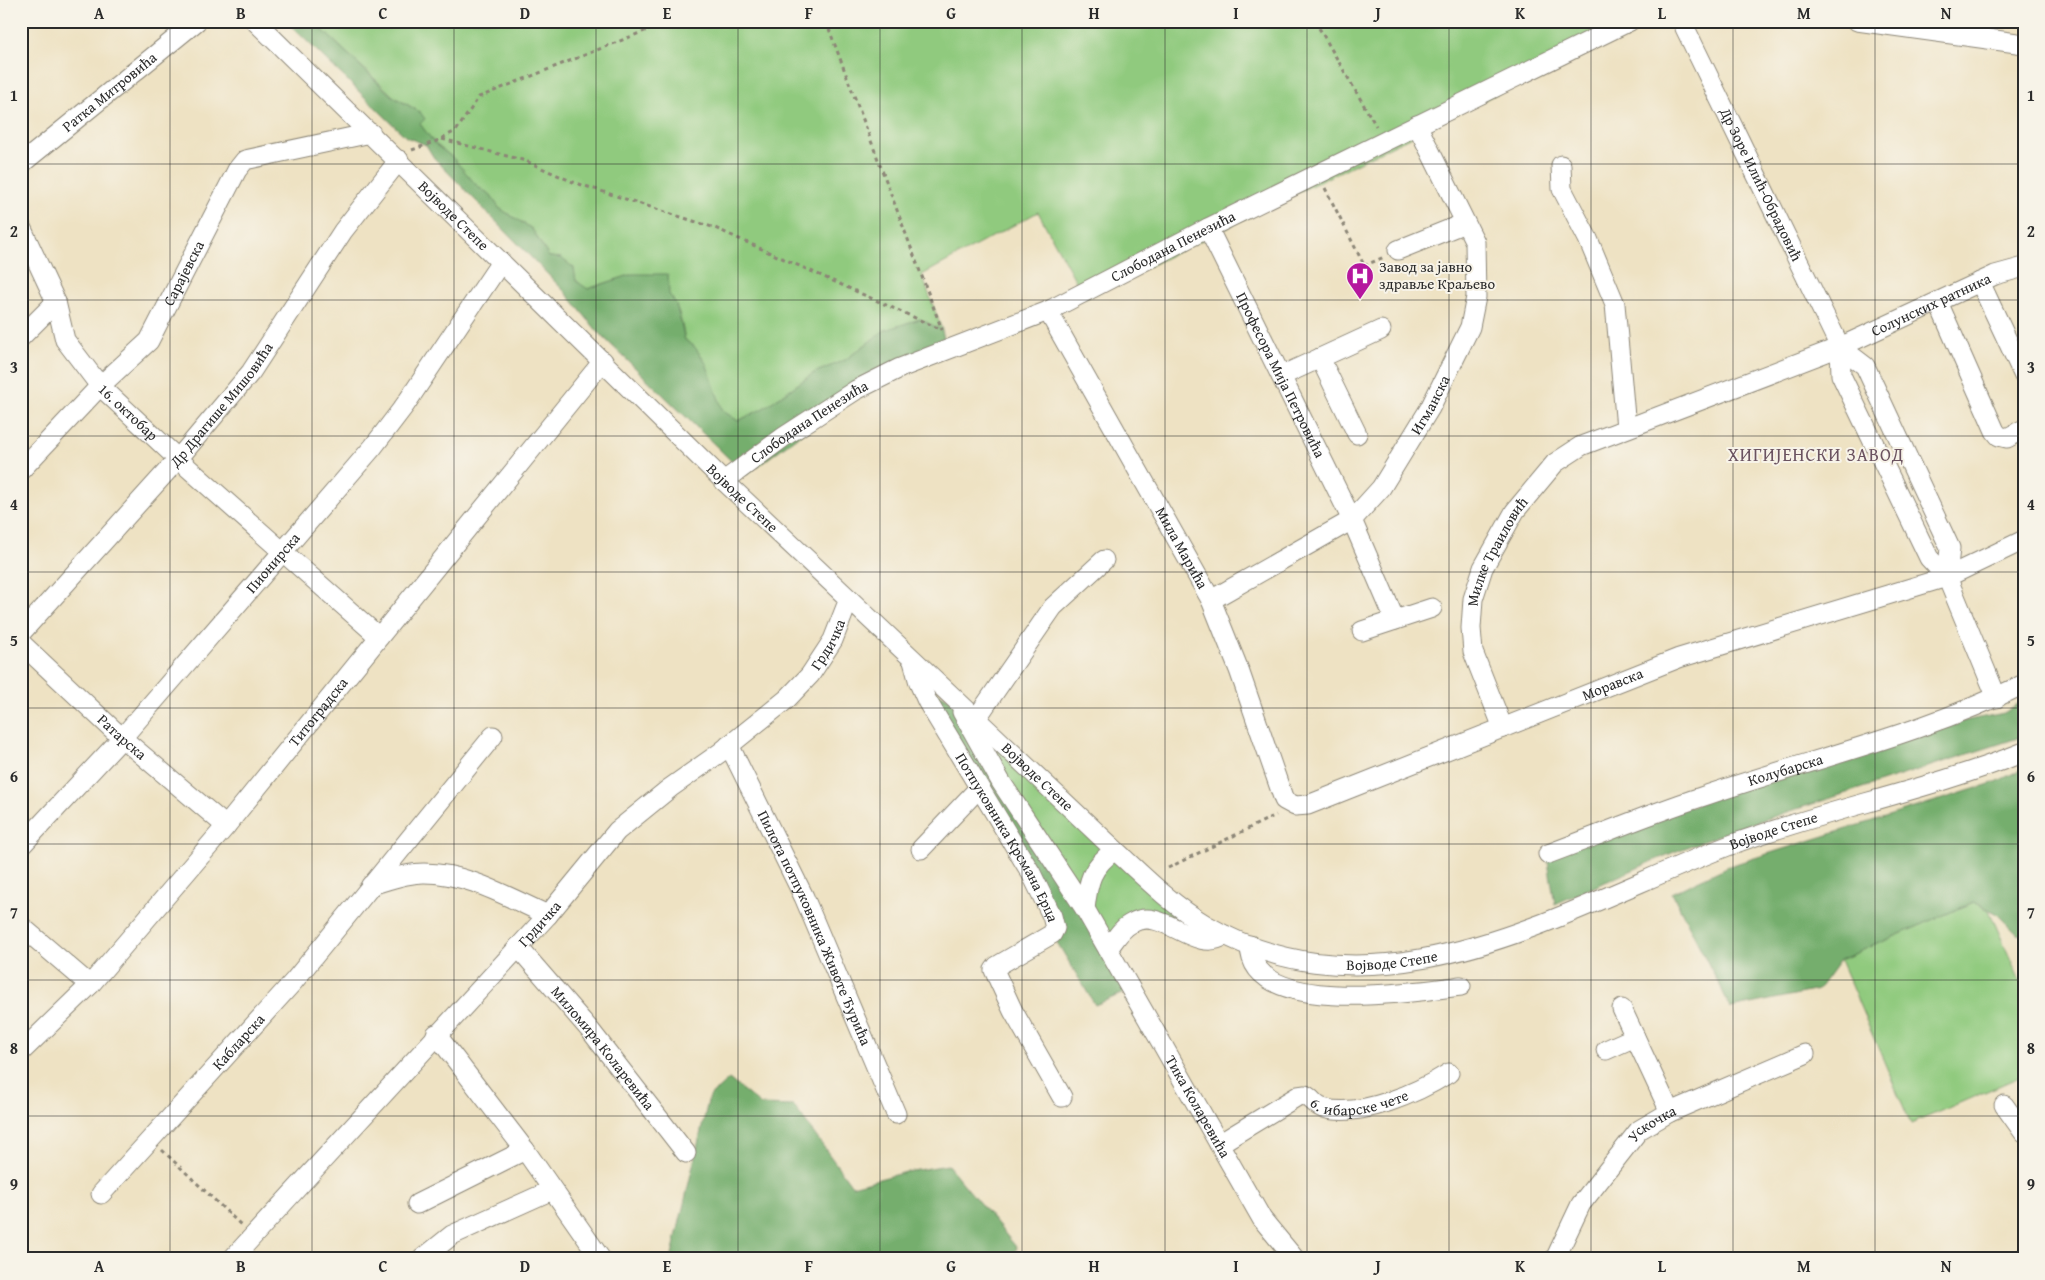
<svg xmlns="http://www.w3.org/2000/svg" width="2045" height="1280" font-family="'Gentium Book Plus',serif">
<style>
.green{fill:#90ca7e;stroke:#5e7a54}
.forest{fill:#74ae6d;stroke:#506c4c}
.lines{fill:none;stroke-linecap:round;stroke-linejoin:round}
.minor-casing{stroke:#8c8677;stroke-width:21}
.path{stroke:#8c8677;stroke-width:3;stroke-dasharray:4 4;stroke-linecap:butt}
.minor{stroke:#fff;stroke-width:19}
.grid{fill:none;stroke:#2b2b2b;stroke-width:1;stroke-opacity:0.55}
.labels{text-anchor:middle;stroke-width:4;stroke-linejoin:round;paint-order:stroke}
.street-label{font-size:15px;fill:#2b2b2b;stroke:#f7f3e8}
.poi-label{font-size:15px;fill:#2b2b2b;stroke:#f7f3e8;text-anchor:start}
.quarter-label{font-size:18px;letter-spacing:1px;fill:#6b5360;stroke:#f7f3e8}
.neatline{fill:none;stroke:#2b2b2b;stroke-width:2}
.grid-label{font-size:16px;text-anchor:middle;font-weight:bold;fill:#2b2b2b}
</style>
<rect width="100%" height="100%" fill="#f7f3e8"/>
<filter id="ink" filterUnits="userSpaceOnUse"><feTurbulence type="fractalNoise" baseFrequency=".02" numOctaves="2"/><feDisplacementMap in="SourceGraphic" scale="10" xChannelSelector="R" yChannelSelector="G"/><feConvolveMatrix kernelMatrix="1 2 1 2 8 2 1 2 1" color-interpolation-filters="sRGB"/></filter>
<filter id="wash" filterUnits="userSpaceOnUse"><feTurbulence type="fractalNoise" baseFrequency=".0096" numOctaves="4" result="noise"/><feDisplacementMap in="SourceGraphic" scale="20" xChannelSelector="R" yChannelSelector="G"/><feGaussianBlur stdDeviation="1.12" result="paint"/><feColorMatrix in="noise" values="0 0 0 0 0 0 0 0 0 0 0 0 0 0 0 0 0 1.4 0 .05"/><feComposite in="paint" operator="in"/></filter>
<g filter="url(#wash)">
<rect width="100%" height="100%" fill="#eee2c3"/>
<g class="green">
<path d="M 313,21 L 1648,21 L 1623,31 L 1085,298 L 1038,212 L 922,275 L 942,330 L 920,319 L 885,330 L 845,360 L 814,373 L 762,409 L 738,421 L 723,411 C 713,388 708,354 685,340 C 677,295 672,295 633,274 L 587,289 C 575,282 569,270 561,258 L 549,257 L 532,229 L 499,208 L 491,195 L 478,187 L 453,158 L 433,142 L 420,124 L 420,112 L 393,96 Z"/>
<path d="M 966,720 L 1215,930 L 1148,920 L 1108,949 Z"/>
<path d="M 1974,902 L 1989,910 L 2024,990 L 2024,1075 L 1911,1124 L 1840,960 Z"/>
</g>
<g class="forest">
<path d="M 286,21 L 313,21 L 392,96 L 420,112 L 425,119 L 420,124 L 436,145 L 453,158 L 478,187 L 491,195 L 499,208 L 532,229 L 549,257 L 561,258 L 574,268 L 576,281 L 588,289 L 633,274 L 668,274 L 669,294 L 676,304 L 685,340 L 694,346 L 706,363 L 723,411 L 738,421 L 762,409 L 814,373 L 845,360 L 885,330 L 920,319 L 942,330 L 948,354 L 904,373 L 825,416 L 746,475 L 598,332 L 566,293 L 434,158 L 426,145 L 406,137 Z"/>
<path d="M 919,683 L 958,703 L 1131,990 L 1095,1005 L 1052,934 L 1055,928 Z"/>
<path d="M 2024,700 L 2024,736 L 1747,825 L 1674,852 L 1555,904 L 1547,856 L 1899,734 L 2004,713 Z"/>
<path d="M 2024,768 L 2024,936 L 2017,934 L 1996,913 L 1974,902 L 1840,960 L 1818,990 L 1731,1008 L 1672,893 L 1729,866 L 1996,782 Z"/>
<path d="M 729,1079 L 761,1105 L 794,1106 L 852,1186 L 906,1172 L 948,1165 L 1017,1248 L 1011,1259 L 671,1259 L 709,1097 Z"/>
</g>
</g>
<g filter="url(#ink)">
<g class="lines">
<g class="minor-casing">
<g id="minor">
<path id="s1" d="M 255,21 L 724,481 L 1115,850 C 1144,877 1172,905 1206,925 C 1383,1028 1567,907 1733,844 C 1829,809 1929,790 2024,752"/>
<path id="s2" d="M 1684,21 L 1685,28 L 1840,347 L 1841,375 L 1929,558 L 1947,577 L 1997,698"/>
<path d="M 1857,21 L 2024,44"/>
<path id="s3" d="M 21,164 L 197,21"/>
<path d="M 1561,165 L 1562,189 L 1588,239 L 1615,304 L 1626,428"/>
<path id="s4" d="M 21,227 L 56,302 L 65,340 L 100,386 L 178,459 L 379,637"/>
<path id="s5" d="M 1208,228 L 1352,520 L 1395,620"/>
<path d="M 1398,250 L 1465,223"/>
<path d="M 1980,282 L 2024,376"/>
<path d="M 1938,302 L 1995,431 L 1999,436 L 2007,438 L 2024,429"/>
<path id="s6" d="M 1048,311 L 1211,600 L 1239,670 L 1284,800 L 1295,806 L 1308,805 L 1679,658 L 1947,577 L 2024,540"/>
<path d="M 21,337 L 56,302"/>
<path d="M 1840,347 L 1865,366 L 1950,548 L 1947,577"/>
<path d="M 1320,358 L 1357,434"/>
<path d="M 1281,376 L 1381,330"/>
<path id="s7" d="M 21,470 L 100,386 L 149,341 L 237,170 L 245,160 L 371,133"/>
<path id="s8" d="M 724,481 L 785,436 L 856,390 L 900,368 L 1048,311 L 1208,228 L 1630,21"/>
<path id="s9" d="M 1211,600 L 1352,520 L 1381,488 L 1430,408 L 1470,327 L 1476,297 L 1475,242 L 1417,125"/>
<path d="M 1362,631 L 1432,608"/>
<path id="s10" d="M 21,633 L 178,459 L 251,372 L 343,231 L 399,160"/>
<path id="s11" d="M 21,643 L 122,738 L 226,826"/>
<path id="s12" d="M 913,661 L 919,683 L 927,701 L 1031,873 L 1052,916 L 1055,928 L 1052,934 L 997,966 L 994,970 L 1013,1011 L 1062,1097"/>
<path id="s13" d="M 962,712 L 1001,782 L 1085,909 L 1262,1219 L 1295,1259"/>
<path d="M 976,719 L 1053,607 L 1104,560"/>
<path id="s14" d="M 1503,728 L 1473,652 L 1471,628 L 1473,599 L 1483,568 L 1515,511 L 1555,463 L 1581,446 L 1840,347 L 1995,275 L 2024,267"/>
<path id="s15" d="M 729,745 L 804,897 L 896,1114"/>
<path id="s16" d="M 21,846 L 122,738 L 373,447 L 405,405 L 501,262"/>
<path d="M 921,849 L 978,789"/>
<path id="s17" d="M 1548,854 C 1599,835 1649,814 1701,797 C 1808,760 1921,735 2024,684"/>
<path d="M 371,885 C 388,880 406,873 424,873 C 468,873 509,898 548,915"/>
<path d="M 1085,909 C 1088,881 1091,867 1115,850"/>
<path d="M 21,926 L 90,985"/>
<path d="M 1250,945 C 1250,1018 1416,992 1461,986"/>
<path id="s18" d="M 518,947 L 590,1030 L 686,1153"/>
<path d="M 1108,949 C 1115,940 1121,928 1132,923 C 1163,905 1195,956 1225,935"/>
<path d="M 1622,1009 L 1670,1112"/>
<path d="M 436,1034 L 525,1150 L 601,1259"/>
<path d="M 1606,1050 L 1635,1037"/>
<path id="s19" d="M 21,1052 L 90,985 L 226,826 L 603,361"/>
<path d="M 2004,1105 L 2024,1133"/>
<path id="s20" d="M 1219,1144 L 1298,1096 L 1305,1095 C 1312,1098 1315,1106 1323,1108 C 1360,1119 1419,1092 1449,1073"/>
<path id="s21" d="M 101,1194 L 294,981 L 493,736"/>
<path d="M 417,1204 L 525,1150"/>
<path id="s22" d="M 232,1259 L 548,915 L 617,831 L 670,788 L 721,752 L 787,699 L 810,675 L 833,640 L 849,599"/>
<path d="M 422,1259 L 452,1235 L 552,1190"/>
<path id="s23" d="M 1555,1259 L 1581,1204 L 1639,1130 L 1670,1112 L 1805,1054"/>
<path d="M 2022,1259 L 2024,1258"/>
</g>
</g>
<g class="path">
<path d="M 826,21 L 942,330"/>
<path d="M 1315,21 L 1376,126"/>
<path d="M 442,138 L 456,131 L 479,97 L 670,21"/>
<path d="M 412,150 L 442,139 L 526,161 L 573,182 L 715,228 L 942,330"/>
<path d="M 1325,188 L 1366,269"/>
<path d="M 1364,266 L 1384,257"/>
<path d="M 1168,868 L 1276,815"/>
<path d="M 162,1150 L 241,1225"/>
</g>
<use href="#minor" class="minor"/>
</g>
</g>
<path class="grid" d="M 170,21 L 170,1259M 312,21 L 312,1259M 454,21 L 454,1259M 596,21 L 596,1259M 738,21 L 738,1259M 880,21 L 880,1259M 1022,21 L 1022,1259M 1165,21 L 1165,1259M 1307,21 L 1307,1259M 1449,21 L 1449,1259M 1591,21 L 1591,1259M 1733,21 L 1733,1259M 1875,21 L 1875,1259M 21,164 L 2024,164M 21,300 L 2024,300M 21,436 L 2024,436M 21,572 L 2024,572M 21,708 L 2024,708M 21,844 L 2024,844M 21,980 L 2024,980M 21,1116 L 2024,1116"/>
<defs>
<g id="hospital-pin" transform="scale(1.4375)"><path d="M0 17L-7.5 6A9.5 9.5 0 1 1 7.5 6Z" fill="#b5179e" stroke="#f7f3e8"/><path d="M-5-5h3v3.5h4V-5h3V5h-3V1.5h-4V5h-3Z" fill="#fff"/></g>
</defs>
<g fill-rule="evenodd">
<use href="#hospital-pin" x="1360" y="276"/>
</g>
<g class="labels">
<g class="street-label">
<text dy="5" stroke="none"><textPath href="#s3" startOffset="114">Ратка Митровића</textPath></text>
<text dy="5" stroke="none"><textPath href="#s2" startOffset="181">Др Зоре Илић-Обрадовић</textPath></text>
<text dy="5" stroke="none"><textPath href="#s1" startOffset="278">Војводе Степе</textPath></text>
<text dy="5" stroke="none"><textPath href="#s8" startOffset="509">Слободана Пенезића</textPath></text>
<text dy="5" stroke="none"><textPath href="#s7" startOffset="258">Сарајевска</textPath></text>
<text dy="5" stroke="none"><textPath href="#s14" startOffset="704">Солунских ратника</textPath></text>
<text dy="5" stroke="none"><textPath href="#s5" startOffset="164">Професора Мија Петровића</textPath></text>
<text dy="5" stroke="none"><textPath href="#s9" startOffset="302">Игманска</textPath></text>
<text dy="5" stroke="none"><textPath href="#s10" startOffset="304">Др Драгише Мишовића</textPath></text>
<text dy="5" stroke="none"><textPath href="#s4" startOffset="218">16. октобар</textPath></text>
<text dy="5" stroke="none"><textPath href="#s8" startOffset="104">Слободана Пенезића</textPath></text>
<text dy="5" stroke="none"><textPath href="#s1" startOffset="682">Војводе Степе</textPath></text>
<text dy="5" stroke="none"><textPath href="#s6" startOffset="272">Мила Марића</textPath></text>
<text dy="5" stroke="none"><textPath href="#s14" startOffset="188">Милке Траиловић</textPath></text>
<text dy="5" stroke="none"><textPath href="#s16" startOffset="379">Пионирска</textPath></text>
<text dy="5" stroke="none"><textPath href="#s22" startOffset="860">Грдичка</textPath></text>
<text dy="5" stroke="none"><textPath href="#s6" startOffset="898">Моравска</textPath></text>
<text dy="5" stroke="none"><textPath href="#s19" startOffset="452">Титоградска</textPath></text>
<text dy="5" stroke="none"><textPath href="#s11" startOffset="138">Ратарска</textPath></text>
<text dy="5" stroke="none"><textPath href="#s17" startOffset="252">Колубарска</textPath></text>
<text dy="5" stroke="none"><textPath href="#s1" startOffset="1088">Војводе Степе</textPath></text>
<text dy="5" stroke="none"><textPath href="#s1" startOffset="1911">Војводе Степе</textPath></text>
<text dy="5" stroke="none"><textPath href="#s12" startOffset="201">Потпуковника Крсмана Ерца</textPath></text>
<text dy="5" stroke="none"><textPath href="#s22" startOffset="455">Грдичка</textPath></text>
<text dy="5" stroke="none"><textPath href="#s15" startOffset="202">Пилота потпуковника Животе Ђурића</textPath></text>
<text dy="5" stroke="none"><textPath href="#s1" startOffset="1506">Војводе Степе</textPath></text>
<text dy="5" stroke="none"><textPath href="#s21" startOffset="205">Кабларска</textPath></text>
<text dy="5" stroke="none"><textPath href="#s18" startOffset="132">Миломира Коларевића</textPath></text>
<text dy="5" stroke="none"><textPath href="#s20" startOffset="159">6. ибарске чете</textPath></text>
<text dy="5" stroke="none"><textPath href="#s13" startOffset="460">Тика Коларевића</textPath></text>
<text dy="5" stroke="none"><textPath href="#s23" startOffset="169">Ускочка</textPath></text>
</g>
<g class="poi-label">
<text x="1379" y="272">Завод за јавно<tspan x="1379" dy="17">здравље Краљево</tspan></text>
</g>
<g class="quarter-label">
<text x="1816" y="461">ХИГИЈЕНСКИ ЗАВОД</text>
</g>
</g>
<rect width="2045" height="1280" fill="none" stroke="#f7f3e8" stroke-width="55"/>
<rect x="28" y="28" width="1990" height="1224" class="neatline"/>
<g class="grid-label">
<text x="99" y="19">A</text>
<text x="241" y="19">B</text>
<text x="383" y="19">C</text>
<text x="525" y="19">D</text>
<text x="667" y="19">E</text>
<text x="809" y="19">F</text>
<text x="951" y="19">G</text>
<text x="1094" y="19">H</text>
<text x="1236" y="19">I</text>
<text x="1378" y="19">J</text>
<text x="1520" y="19">K</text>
<text x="1662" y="19">L</text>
<text x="1804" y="19">M</text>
<text x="1946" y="19">N</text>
<text x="14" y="101">1</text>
<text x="2031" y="101">1</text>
<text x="14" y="237">2</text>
<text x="2031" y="237">2</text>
<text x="14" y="373">3</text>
<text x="2031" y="373">3</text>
<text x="14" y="510">4</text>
<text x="2031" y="510">4</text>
<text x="14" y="646">5</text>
<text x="2031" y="646">5</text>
<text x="14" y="782">6</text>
<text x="2031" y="782">6</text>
<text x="14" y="918">7</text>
<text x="2031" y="918">7</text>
<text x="14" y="1054">8</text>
<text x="2031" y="1054">8</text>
<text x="14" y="1190">9</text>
<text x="2031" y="1190">9</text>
<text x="99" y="1272">A</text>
<text x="241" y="1272">B</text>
<text x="383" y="1272">C</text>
<text x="525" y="1272">D</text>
<text x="667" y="1272">E</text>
<text x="809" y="1272">F</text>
<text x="951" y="1272">G</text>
<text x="1094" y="1272">H</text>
<text x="1236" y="1272">I</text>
<text x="1378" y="1272">J</text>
<text x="1520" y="1272">K</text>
<text x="1662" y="1272">L</text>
<text x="1804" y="1272">M</text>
<text x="1946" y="1272">N</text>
</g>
</svg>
